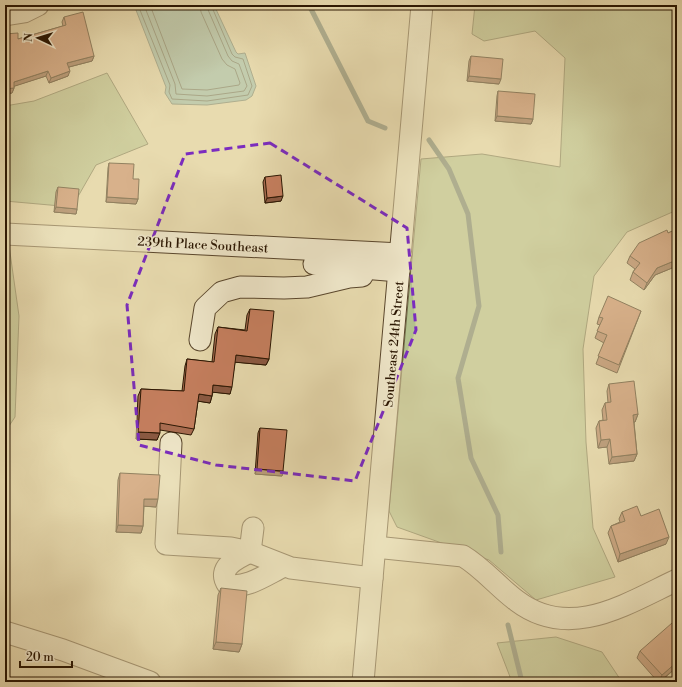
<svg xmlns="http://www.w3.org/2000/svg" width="682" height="687" font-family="'Libre Bodoni',serif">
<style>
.green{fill:#b3c18d;stroke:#6e6c48}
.water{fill:#97bbac;stroke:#6b7968}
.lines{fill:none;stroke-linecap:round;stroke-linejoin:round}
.shore{stroke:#606857;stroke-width:1}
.stream{stroke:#6b7968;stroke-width:5}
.minor-casing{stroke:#5a472d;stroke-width:23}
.minor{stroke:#f0e8cb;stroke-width:21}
.wall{fill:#aa6d52;stroke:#2a1602}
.shaded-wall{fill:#8b5942;stroke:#2a1602}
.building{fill:#c67f5f;stroke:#2a1602}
.marked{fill:none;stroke:#7b2cbf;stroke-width:3;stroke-dasharray:8 5;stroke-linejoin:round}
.labels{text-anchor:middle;stroke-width:3.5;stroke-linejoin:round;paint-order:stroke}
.street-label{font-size:13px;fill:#2a1602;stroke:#f0e8cb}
</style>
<rect width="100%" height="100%" fill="#e8dbaf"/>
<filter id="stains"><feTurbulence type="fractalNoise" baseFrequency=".005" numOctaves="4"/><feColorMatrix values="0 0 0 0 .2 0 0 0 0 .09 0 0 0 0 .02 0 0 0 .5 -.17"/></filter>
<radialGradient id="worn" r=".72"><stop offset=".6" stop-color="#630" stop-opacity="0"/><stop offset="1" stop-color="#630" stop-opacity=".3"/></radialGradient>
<g class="green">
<path d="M 475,5 L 677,5 L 677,210 L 627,232 L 594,276 L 583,349 L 586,442 L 593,528 L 615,577 L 536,600 L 489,560 L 397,527 L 389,511 L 421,159 L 482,154 L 560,167 L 565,58 L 535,31 L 484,41 L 472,34 Z"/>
<path d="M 107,73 L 148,144 L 96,165 L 72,207 L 5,201 L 5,106 L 34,101 Z"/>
<path d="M 5,217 L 19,316 L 15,417 L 5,432 Z"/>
<path d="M 556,637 L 602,652 L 622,682 L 512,682 L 497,643 Z"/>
</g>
<path class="water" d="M 134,5 L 214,5 L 236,52 L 238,54 L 245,53 L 256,86 L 252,96 L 246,100 L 207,105 L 172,104 L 165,93 L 166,87 Z"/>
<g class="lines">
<g class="shore">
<path d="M 138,5 L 170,85 L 169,92 L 172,99 L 207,101 L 248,95 L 252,86 L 243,59 L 235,57 L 232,54 L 211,5"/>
<path d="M 144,5 L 175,84 L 176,94 L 207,96 L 244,91 L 247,86 L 239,64 L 232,61 L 228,56 L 206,5"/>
<path d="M 150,5 L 182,89 L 207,90 L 239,85 L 240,83 L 235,69 L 227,65 L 222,59 L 201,12 L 200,5"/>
</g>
<g class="stream">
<path d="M 309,5 L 368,121 L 385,128"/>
<path d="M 429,140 L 449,169 L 468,214 L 479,306 L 458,378 L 471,458 L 498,515 L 501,552"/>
<path d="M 508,625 L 522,682"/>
</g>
<g class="minor-casing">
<g id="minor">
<path d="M 5,15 L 24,12 L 38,5"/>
<path d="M 5,234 L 401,254"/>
<path d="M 314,264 L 399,271"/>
<path d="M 200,340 L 205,308 L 222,292 L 240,287 L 284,288 L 307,287 L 349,277 L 362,276"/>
<path d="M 171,443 L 166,544 L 231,548 L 250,552 L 291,568 L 372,578"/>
<path d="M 253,528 L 250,552 C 237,558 216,568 228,585 C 247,589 267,574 284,566"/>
<path d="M 375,547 L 463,556 C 483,568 498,587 517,601 C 570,641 626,604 677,580"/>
<path d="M 5,632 L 63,650 L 150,682"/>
<path d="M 363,682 L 422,5"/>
</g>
</g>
<use href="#minor" class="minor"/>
</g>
<g class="wall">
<path d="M 64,17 L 94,56 L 92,61 L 69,67 L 68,76 L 49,83 L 46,76 L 14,86 L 14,88 L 12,93 L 5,94 L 5,34 L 18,39 L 63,26 L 62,22 Z"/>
<path d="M 471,56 L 499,84 L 467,81 L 469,61 Z"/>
<path d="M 498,91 L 533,119 L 531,124 L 495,121 L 497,96 Z"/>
<path d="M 109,163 L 133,179 L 138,199 L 136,204 L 106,202 L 108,168 Z"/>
<path d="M 265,177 L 281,201 L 265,203 L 263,182 Z"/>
<path d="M 58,187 L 77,209 L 76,214 L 54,212 L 56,192 Z"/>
<path d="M 677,229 L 677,281 L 672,268 L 655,275 L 644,290 L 630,280 L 633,272 L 635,269 L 627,263 L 630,256 L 668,233 Z"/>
<path d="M 250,309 L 269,359 L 266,365 L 235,362 L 230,394 L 213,392 L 210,403 L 198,401 L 194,429 L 191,435 L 160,430 L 157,440 L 136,439 L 138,396 L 141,389 L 182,391 L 185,366 L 187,359 L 212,362 L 215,334 L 218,327 L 245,330 L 247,315 Z"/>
<path d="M 641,311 L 617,373 L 596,364 L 604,343 L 595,338 L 600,325 L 597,324 L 599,317 Z"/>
<path d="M 609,384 L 638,414 L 635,422 L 634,422 L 637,454 L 634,461 L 609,464 L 607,447 L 598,448 L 596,428 L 599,421 L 603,420 L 602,410 L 605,403 L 608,403 L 607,391 Z"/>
<path d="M 260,428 L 283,471 L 282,476 L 255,474 L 258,433 Z"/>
<path d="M 120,473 L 156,507 L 144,506 L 143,526 L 141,533 L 116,532 L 118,480 Z"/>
<path d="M 622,512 L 641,516 L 666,544 L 618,562 L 608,533 L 611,526 L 620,522 L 619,519 Z"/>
<path d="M 221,588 L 242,644 L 239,652 L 213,649 L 218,595 Z"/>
<path d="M 677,630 L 677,667 L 660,682 L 658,682 L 637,658 L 640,651 Z"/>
</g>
<g class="shaded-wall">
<path d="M 94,56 L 92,61 L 65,68 L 67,63 Z"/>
<path d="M 48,71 L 46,76 L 12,87 L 14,82 Z"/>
<path d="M 70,71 L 68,76 L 49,83 L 51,78 Z"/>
<path d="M 469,76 L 501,79 L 499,84 L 467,81 Z"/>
<path d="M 14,88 L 12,93 L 5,94 L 5,89 Z"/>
<path d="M 497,116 L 533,119 L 531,124 L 495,121 Z"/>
<path d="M 283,196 L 281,201 L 265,203 L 267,198 Z"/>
<path d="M 107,197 L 138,199 L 136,204 L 106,202 Z"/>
<path d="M 56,207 L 77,209 L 76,214 L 54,212 Z"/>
<path d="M 674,261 L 672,268 L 655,275 L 644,290 L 647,283 L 657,268 Z"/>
<path d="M 236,355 L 269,359 L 266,365 L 233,362 Z"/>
<path d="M 213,385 L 232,387 L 230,394 L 211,392 Z"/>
<path d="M 199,394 L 212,396 L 210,403 L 197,401 Z"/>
<path d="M 638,414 L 635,422 L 630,422 L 633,415 Z"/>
<path d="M 138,432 L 160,433 L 157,440 L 136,439 Z"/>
<path d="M 610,439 L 607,447 L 598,448 L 601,440 Z"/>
<path d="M 637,454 L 634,461 L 609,464 L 612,457 Z"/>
<path d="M 257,469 L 283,471 L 282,476 L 255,474 Z"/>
<path d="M 144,499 L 158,499 L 156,507 L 142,506 Z"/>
<path d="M 118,525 L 143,526 L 141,533 L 116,532 Z"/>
<path d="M 669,537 L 666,544 L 618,562 L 620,554 Z"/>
<path d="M 216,642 L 242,644 L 239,652 L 213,649 Z"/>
<path d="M 677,662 L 677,667 L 659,682 L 662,675 Z"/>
</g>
<g class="building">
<path d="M 83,12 L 94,56 L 67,63 L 70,71 L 51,78 L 48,71 L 14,82 L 14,88 L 5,89 L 5,34 L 18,33 L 18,39 L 66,25 L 64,17 Z"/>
<path d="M 471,56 L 503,59 L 501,79 L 469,76 Z"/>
<path d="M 498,91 L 535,94 L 533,119 L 497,116 Z"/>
<path d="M 109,163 L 134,164 L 133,179 L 139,179 L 138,199 L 107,197 Z"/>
<path d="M 281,175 L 283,196 L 267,198 L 265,177 Z"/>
<path d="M 58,187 L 79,189 L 77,209 L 56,207 Z"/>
<path d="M 677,229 L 677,267 L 674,261 L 657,268 L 647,283 L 633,272 L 640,263 L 630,256 L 639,243 L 667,230 L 668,233 Z"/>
<path d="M 608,296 L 641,311 L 619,365 L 598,356 L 607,335 L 597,331 L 603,318 L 599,317 Z"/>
<path d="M 250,309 L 274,311 L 269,359 L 236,355 L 232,387 L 213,385 L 212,396 L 199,394 L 194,429 L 160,423 L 160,433 L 138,432 L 141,389 L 184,391 L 187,359 L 214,362 L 218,327 L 247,331 Z"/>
<path d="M 634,381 L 638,414 L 633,415 L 637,454 L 612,457 L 610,439 L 601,440 L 599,421 L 607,420 L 605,403 L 611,402 L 609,384 Z"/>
<path d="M 260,428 L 287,430 L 283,471 L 257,469 Z"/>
<path d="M 120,473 L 160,475 L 158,499 L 144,499 L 143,526 L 118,525 Z"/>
<path d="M 637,506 L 641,516 L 659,509 L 669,537 L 620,554 L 611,526 L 625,521 L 622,512 Z"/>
<path d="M 221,588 L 247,591 L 242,644 L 216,642 Z"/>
<path d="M 672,623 L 677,630 L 677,662 L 662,675 L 640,651 Z"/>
</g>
<path d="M0 0H682V687H0ZM 270,143 L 407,228 L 416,330 L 355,481 L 216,465 L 139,445 L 127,305 L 185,154 Z" fill="#e8dbaf" fill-opacity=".55" fill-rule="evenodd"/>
<path class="marked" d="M 270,143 L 407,228 L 416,330 L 355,481 L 216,465 L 139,445 L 127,305 L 185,154 Z"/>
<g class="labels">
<g class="street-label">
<text transform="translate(203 244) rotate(3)" y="5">239th Place Southeast</text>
<text transform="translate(393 344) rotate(-85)" y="5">Southeast 24th Street</text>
</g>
</g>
<rect width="682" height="687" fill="none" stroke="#e8dbaf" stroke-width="20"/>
<rect x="6" y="6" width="670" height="675" fill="none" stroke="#2a1602" stroke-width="2"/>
<rect x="10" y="10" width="662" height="667" fill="none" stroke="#2a1602"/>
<g transform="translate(38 38) rotate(274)" stroke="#f0e8cb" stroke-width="3" paint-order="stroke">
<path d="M0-3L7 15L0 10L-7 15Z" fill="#2a1602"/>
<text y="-6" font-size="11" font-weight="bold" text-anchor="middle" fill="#2a1602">N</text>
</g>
<path d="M20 661v6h52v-6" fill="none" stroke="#2a1602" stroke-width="2"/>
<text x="26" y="661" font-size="12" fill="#2a1602" stroke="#f0e8cb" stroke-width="3" paint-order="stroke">20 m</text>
<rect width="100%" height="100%" filter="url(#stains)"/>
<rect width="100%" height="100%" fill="url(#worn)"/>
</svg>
